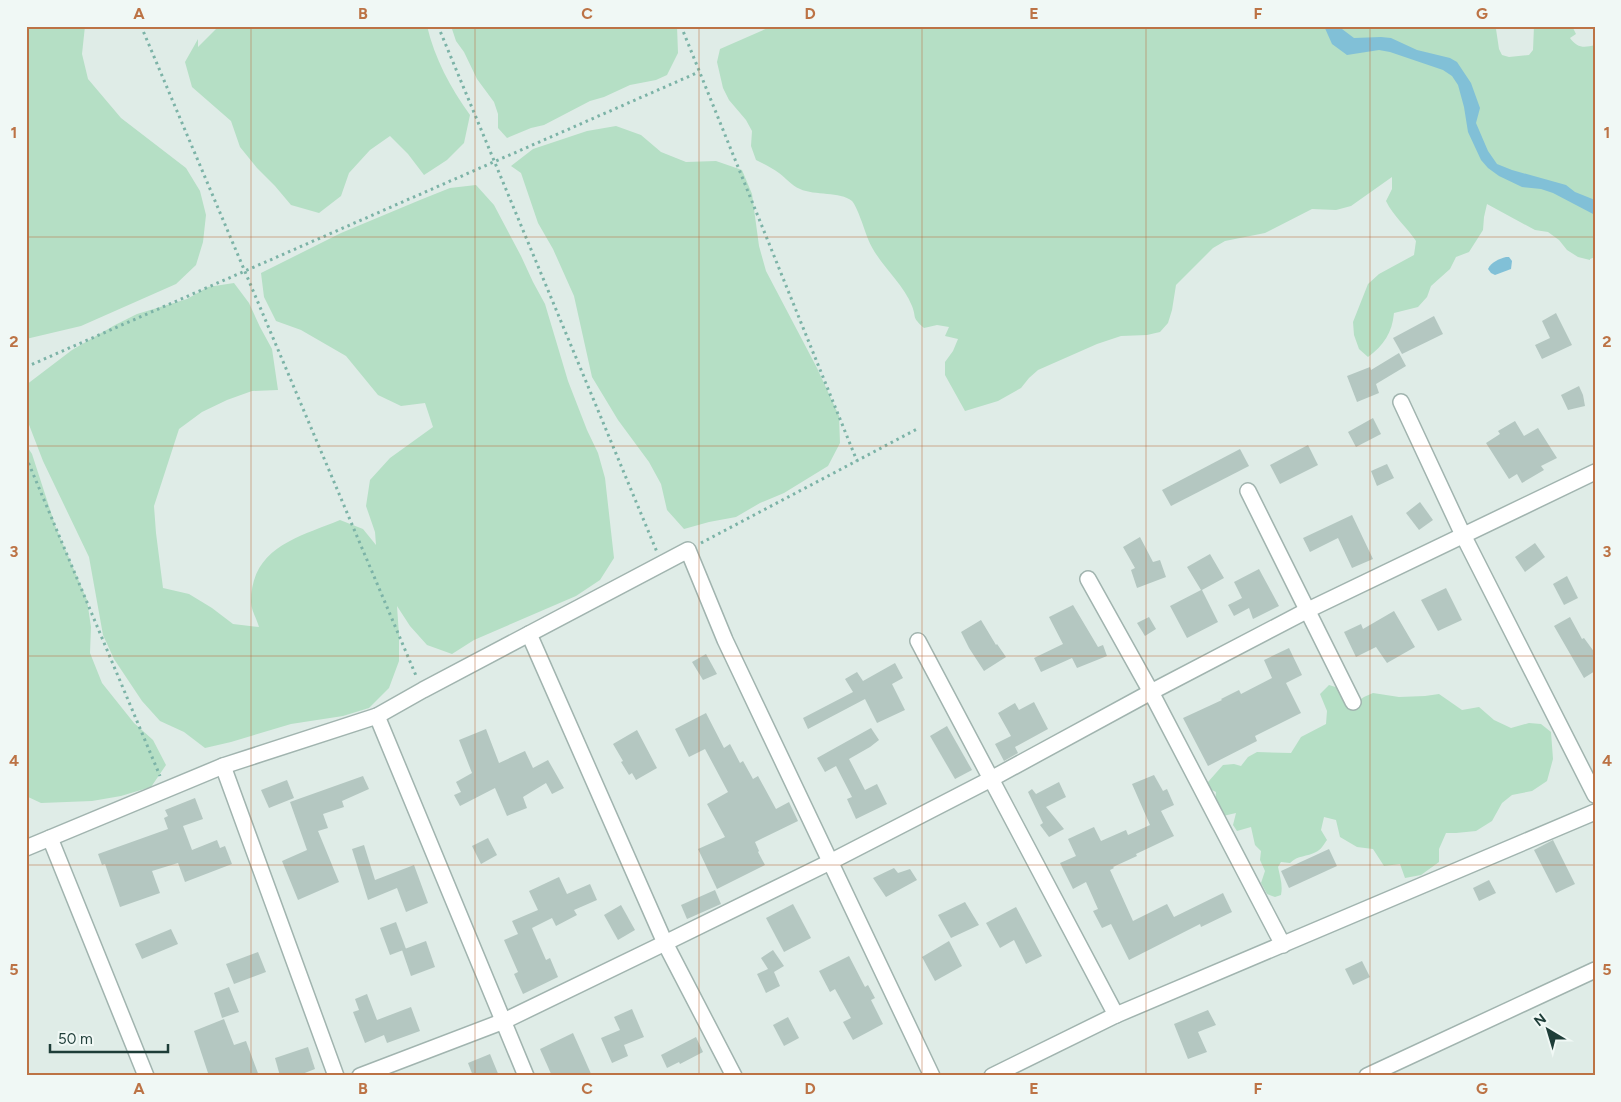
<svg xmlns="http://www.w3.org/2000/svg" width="1621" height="1102" font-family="Figtree,sans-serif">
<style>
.green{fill:#b5dfc5}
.water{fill:#81c0d7}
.building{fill:#b4c7c1}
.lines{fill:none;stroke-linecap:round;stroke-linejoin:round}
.minor-casing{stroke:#a1b4af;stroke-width:18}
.path{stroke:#7cb3a7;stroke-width:3;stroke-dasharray:2.5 4;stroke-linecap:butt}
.minor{stroke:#fff;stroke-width:15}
.grid{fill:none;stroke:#bc7345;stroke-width:1;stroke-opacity:0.55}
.neatline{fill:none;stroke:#bc7345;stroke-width:2}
.grid-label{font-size:16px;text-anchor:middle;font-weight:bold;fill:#bc7345}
</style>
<rect width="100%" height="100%" fill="#dfece7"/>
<g class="green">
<path d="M 26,26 L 85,26 L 82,54 L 88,79 L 121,118 L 186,168 L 200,191 L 206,215 L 203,242 L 196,265 L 176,284 L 81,326 L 26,339 Z"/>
<path d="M 219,26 L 427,26 C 435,59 450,87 470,115 L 464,143 L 447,160 L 424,175 L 408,154 L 390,136 L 370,150 L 349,173 L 341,196 L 319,213 L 291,205 L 275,186 L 257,168 L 240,147 L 231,121 L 192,87 L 185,62 L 198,39 L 198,47 Z"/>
<path d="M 451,26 L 677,26 L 678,53 L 667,75 L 656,80 L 630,85 L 604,97 L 590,101 L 544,125 L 531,128 L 507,138 L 498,128 L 498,114 L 494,102 L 477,79 L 464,52 L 456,41 Z"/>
<path d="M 776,26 L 1499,26 L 1496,29 L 1499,49 L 1502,55 L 1509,57 L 1529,55 L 1533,50 L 1534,26 L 1572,26 L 1576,34 L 1570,38 C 1577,48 1584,48 1595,45 L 1595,257 L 1590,259 L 1590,260 L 1578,257 L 1567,250 L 1559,240 L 1548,232 L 1535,230 L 1487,204 L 1484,217 L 1483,230 L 1469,252 L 1456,257 L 1450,269 L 1431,286 L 1427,297 L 1418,307 L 1394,313 C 1392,333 1384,345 1368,357 L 1359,349 L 1354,335 L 1353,322 L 1368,284 L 1379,274 L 1414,255 L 1416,241 C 1407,227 1393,216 1386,201 L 1392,189 L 1392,177 L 1351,206 L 1336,210 L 1312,209 L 1265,233 L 1225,241 L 1213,248 L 1176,285 L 1172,310 L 1168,323 L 1160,332 L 1147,335 L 1121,336 L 1097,344 L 1038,370 L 1029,378 L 1021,388 L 998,401 L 965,411 L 945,375 L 945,362 L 953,351 L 958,339 L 945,336 L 949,327 L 937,325 L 924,328 C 911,316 917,319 912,306 C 902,281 878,264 868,239 C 865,231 857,206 852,201 C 840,191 815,196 800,189 C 791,185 787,179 779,173 C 772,168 764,164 756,160 L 751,146 L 752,131 L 746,120 L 729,100 L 723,88 L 717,62 L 720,49 L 770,27 Z"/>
<path d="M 616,126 L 641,135 L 661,152 L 686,162 L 716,161 L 742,170 L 752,194 L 759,246 L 766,271 L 817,368 L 839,416 L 840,443 L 828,466 L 784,493 L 760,503 L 736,517 L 709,522 L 684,529 L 667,510 L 661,484 L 649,462 L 618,420 L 592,377 L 574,296 L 553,249 L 538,223 L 521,173 L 511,166 L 533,149 L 587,131 Z"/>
<path d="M 476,185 L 494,205 L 521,256 L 533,282 L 545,304 L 568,381 L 587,430 L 598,453 L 605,478 L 614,558 L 600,580 L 576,596 L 474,640 L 452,654 L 427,645 L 410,626 L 397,606 L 399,635 L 399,661 L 389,688 L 369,708 L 343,716 L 291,724 L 231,742 L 205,748 L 184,732 L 160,721 L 142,701 L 114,659 L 103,635 L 89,557 L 43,461 L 26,417 L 26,385 L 72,350 L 115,325 L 137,314 L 187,299 L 208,287 L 234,283 L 249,303 L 260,327 L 272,349 L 278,390 L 252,391 L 227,400 L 202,412 L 179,429 L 154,506 L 156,533 L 163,588 L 189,594 L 212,608 L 233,624 L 259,627 C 257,619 251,610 251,602 C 251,547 299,537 340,520 L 363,529 L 376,545 L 375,532 L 366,506 L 370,480 L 390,458 L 433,427 L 425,403 L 401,406 L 378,395 L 346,356 L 301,330 L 276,321 L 264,297 L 261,273 L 341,233 L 420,200 L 450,188 Z"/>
<path d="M 26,445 L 32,454 L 56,528 L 87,600 L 91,627 L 90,653 L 102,683 L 134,723 L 153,740 L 166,765 L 151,787 L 121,796 L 92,801 L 41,803 L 26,796 Z"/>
<path d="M 1329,685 L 1342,689 L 1355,703 L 1364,697 L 1373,693 L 1399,697 L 1425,696 L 1439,694 L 1462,710 L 1479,707 L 1494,720 L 1511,728 L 1529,723 L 1541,724 L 1551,732 L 1553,759 L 1547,781 L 1532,791 L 1512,795 L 1502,803 L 1492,821 L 1476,831 L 1456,833 L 1446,833 L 1439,849 L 1439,862 L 1421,875 L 1405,878 L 1400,864 L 1384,866 L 1373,849 L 1357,847 L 1340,837 L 1336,820 L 1324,817 L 1321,830 L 1327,840 C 1324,844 1321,850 1316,852 C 1307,857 1298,855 1290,863 L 1281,862 L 1278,867 C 1280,877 1283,885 1281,895 L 1275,897 L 1267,894 L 1261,883 L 1265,871 L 1260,860 L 1261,851 L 1255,845 L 1251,827 L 1237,831 L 1233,825 L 1236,813 L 1223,816 L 1215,803 L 1216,792 L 1208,788 L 1208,782 L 1223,765 L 1234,764 L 1241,766 L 1248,757 L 1257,752 L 1291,753 L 1301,737 L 1326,724 L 1327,711 L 1320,694 Z"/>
</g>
<g class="water">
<path d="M 1324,26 L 1338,26 L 1354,38 L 1381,37 L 1391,38 L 1417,50 L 1450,58 L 1457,62 L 1471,83 L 1480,108 L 1476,123 L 1488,151 L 1497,164 L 1512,170 L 1566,185 L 1575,192 L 1595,200 L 1595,215 L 1553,193 L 1541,189 L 1522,187 L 1499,176 L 1488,168 L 1481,160 L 1468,132 L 1464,107 L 1458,85 L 1452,76 L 1443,70 L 1390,52 L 1379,50 L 1347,55 L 1332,44 Z"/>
<path d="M 1506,257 L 1509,257 L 1512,261 L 1511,269 L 1495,275 L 1491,273 L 1488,269 C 1491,262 1499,259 1506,257 Z"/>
</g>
<g class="building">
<path d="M 1556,313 L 1572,345 L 1542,359 L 1535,345 L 1550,338 L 1542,321 Z"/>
<path d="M 1434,316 L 1443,334 L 1402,354 L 1393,338 Z"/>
<path d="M 1399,353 L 1406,366 L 1376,384 L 1379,393 L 1357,402 L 1347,376 L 1370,367 L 1371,370 Z"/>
<path d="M 1579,386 L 1583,395 L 1585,406 L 1568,410 L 1561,395 Z"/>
<path d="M 1373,418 L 1381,434 L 1356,447 L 1348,432 Z"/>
<path d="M 1515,421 L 1524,436 L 1538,428 L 1557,458 L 1541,466 L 1544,470 L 1522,483 L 1517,474 L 1509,479 L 1486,443 L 1500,434 L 1498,431 Z"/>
<path d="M 1308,445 L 1318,465 L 1280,484 L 1270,465 Z"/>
<path d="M 1240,449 L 1249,466 L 1171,506 L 1162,490 Z"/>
<path d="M 1387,464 L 1394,478 L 1377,486 L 1371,471 Z"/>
<path d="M 1420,502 L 1433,520 L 1419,530 L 1406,513 Z"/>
<path d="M 1352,515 L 1373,559 L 1352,568 L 1338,538 L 1310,552 L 1303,538 Z"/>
<path d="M 1140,537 L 1153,562 L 1160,560 L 1166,577 L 1137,588 L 1131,570 L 1135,568 L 1123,547 Z"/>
<path d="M 1535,543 L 1545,557 L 1525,572 L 1515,557 Z"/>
<path d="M 1210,554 L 1224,578 L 1202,590 L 1218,622 L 1187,638 L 1170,606 L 1201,590 L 1187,567 Z"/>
<path d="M 1259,569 L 1279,606 L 1253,619 L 1249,608 L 1234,616 L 1228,605 L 1242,598 L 1234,582 Z"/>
<path d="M 1567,576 L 1578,598 L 1564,605 L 1553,584 Z"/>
<path d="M 1446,588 L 1462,620 L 1438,631 L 1421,600 Z"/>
<path d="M 1073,605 L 1098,647 L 1103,645 L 1107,656 L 1077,668 L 1072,658 L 1041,672 L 1034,658 L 1063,644 L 1049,617 Z"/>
<path d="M 1394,611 L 1415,647 L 1387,663 L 1376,647 L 1356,657 L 1344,632 L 1361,624 L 1363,629 Z"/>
<path d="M 1149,617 L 1156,629 L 1145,636 L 1137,623 Z"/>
<path d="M 1570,617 L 1582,639 L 1584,638 L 1595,653 L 1595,671 L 1584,678 L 1554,626 Z"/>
<path d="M 981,620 L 996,645 L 997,644 L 1006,657 L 984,671 L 969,648 L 961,632 Z"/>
<path d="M 1289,648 L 1302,675 L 1286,683 L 1301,713 L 1255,736 L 1257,741 L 1208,766 L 1183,718 L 1222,700 L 1221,699 L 1239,690 L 1241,694 L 1272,678 L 1264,660 Z"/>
<path d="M 706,654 L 717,674 L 703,680 L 692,662 Z"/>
<path d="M 895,663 L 903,678 L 892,684 L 905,710 L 877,723 L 865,699 L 808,729 L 803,718 L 853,692 L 845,679 L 857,672 L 863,681 Z"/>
<path d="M 1034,702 L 1048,729 L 1015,747 L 1018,753 L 1004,761 L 995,744 L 1011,736 L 998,713 L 1015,703 L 1019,710 Z"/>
<path d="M 706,713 L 724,748 L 730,744 L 740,763 L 743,761 L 753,779 L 758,776 L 776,809 L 789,802 L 798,821 L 755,842 L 759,851 L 758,852 L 765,865 L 717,889 L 698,849 L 725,837 L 707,804 L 728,792 L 705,749 L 689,757 L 675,729 Z"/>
<path d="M 947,726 L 972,770 L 955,779 L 930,736 Z"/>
<path d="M 871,728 L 879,740 L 870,747 L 849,759 L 865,790 L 877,784 L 887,804 L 856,819 L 847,799 L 852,797 L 836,766 L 825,772 L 817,758 Z"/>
<path d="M 486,729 L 499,763 L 525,751 L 533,768 L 548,760 L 564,788 L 552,794 L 546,783 L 523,797 L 527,808 L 507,816 L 495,788 L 460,806 L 454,795 L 461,792 L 456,782 L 472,773 L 459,740 Z"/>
<path d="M 637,730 L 657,768 L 636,780 L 632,773 L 629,775 L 621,762 L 623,761 L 613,744 Z"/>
<path d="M 1154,775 L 1163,791 L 1167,789 L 1174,805 L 1161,811 L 1174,836 L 1136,854 L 1137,856 L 1113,867 L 1114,868 L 1110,870 L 1133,921 L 1167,904 L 1174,917 L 1223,893 L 1232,912 L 1201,927 L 1200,924 L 1129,960 L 1111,924 L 1102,928 L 1093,911 L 1098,909 L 1086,882 L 1073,889 L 1060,863 L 1076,856 L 1068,839 L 1094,827 L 1101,841 L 1126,830 L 1128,835 L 1150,825 L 1132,784 Z"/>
<path d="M 363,776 L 369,789 L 342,801 L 344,807 L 323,814 L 328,828 L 318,831 L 339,882 L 298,900 L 282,861 L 307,850 L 290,802 Z"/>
<path d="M 287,780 L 294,798 L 269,808 L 261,790 Z"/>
<path d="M 1059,782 L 1066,797 L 1046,807 L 1064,829 L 1049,837 L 1040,825 L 1043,823 L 1028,792 L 1032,789 L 1036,794 Z"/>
<path d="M 195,798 L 203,819 L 183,826 L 192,850 L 217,840 L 220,848 L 225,846 L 232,864 L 185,882 L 178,863 L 152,871 L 160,893 L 120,907 L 105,864 L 102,865 L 98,854 L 168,829 L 164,818 L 168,816 L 165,810 Z"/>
<path d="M 488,838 L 497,855 L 481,864 L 472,846 Z"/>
<path d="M 1553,840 L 1575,884 L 1556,893 L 1534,850 Z"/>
<path d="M 364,845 L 375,880 L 414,865 L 428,903 L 406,912 L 397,888 L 368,900 L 352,849 Z"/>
<path d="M 1329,849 L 1337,866 L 1289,888 L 1281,871 Z"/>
<path d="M 894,868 L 898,873 L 910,869 L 917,880 L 886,897 L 873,878 Z"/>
<path d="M 559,877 L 567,894 L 590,884 L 597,900 L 574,910 L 577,915 L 556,926 L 552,918 L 532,928 L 546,960 L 550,958 L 558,977 L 523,994 L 514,974 L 518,972 L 504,940 L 518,934 L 512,921 L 538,910 L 529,891 Z"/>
<path d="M 1489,880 L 1496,893 L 1479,901 L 1473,888 Z"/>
<path d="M 715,890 L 721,904 L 687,919 L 681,905 Z"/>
<path d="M 965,902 L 979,925 L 951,938 L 938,915 Z"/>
<path d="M 793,904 L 811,938 L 784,952 L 766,918 Z"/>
<path d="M 621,905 L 635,930 L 618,940 L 604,915 Z"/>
<path d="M 1016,907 L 1042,956 L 1026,964 L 1014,940 L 1000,948 L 986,923 Z"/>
<path d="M 396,922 L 406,949 L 390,955 L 380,928 Z"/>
<path d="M 171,929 L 178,944 L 142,959 L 135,944 Z"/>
<path d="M 426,941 L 435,967 L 411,976 L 402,950 Z"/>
<path d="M 949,941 L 962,966 L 935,981 L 922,957 Z"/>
<path d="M 773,950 L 784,966 L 774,972 L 780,986 L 766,993 L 757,974 L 768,969 L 761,958 Z"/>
<path d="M 258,952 L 266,972 L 234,984 L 226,964 Z"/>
<path d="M 849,956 L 865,987 L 868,985 L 875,998 L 871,1000 L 883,1024 L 853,1040 L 843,1022 L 851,1018 L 835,989 L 830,992 L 819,971 Z"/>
<path d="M 1362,961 L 1370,977 L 1353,985 L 1345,969 Z"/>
<path d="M 229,987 L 239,1012 L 222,1018 L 214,993 Z"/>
<path d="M 367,994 L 377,1020 L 411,1007 L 420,1031 L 387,1043 L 384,1035 L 365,1043 L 353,1012 L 359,1010 L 355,999 Z"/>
<path d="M 632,1009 L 644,1037 L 624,1045 L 628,1056 L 612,1063 L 601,1038 L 620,1030 L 614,1017 Z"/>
<path d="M 1208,1010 L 1216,1025 L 1198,1032 L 1207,1052 L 1188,1059 L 1174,1024 Z"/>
<path d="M 788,1017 L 799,1038 L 784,1046 L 773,1025 Z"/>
<path d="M 224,1019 L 234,1045 L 246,1041 L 259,1076 L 209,1076 L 194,1031 Z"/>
<path d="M 573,1033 L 592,1076 L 552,1076 L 540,1049 Z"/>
<path d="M 696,1037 L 703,1052 L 680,1064 L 679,1062 L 667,1068 L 661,1055 Z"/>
<path d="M 308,1047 L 315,1069 L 297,1076 L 280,1076 L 275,1058 Z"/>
<path d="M 490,1054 L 499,1076 L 473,1076 L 468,1063 Z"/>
</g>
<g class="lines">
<g class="minor-casing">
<g id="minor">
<path d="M 1401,402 L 1463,535 L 1595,795"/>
<path d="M 1248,491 L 1353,702"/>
<path d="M 1088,579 L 1151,692 L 1283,945"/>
<path d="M 529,634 L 665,943 L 734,1076"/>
<path d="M 918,641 L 1116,1015"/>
<path d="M 377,716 L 526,1076"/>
<path d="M 223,766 L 336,1076"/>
<path d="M 50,838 L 146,1076"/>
<path d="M 26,848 L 223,766 L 377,716 L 423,690 L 688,550 L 725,640 L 932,1076"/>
<path d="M 360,1076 L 504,1021 L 665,943 L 830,862 L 991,779 L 1151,692 L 1308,610 L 1595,472"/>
<path d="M 992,1076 L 1116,1015 L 1595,812"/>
<path d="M 1367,1076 L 1595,970"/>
</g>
</g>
<g class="path">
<path d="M 141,26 L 417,678"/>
<path d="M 438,26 L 657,552"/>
<path d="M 681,26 L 857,461"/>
<path d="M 26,367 L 699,72"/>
<path d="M 26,457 L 160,776"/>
<path d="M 701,543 L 919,428"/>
</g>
<use href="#minor" class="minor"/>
</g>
<path class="grid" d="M 251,26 L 251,1076M 475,26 L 475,1076M 699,26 L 699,1076M 922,26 L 922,1076M 1146,26 L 1146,1076M 1370,26 L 1370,1076M 26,237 L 1595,237M 26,446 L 1595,446M 26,656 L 1595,656M 26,865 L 1595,865"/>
<rect width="1621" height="1102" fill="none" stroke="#f0f8f5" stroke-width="55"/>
<g transform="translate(1548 1030) rotate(322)" stroke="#f0f8f5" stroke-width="4" paint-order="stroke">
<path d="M0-4L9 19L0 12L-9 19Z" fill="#1e3d38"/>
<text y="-8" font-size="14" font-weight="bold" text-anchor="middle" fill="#1e3d38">N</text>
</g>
<path d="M50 1044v8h118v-8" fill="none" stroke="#1e3d38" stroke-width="2.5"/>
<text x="58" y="1044" font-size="15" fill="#1e3d38" stroke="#f0f8f5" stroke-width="4" paint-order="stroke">50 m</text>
<rect x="28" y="28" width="1566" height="1046" class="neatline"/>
<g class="grid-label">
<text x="139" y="19">A</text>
<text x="363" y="19">B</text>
<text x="587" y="19">C</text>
<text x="810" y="19">D</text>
<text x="1034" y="19">E</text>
<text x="1258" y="19">F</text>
<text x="1482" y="19">G</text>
<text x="14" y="138">1</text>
<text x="1607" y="138">1</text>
<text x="14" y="347">2</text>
<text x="1607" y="347">2</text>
<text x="14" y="557">3</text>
<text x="1607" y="557">3</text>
<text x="14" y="766">4</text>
<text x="1607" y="766">4</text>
<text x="14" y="975">5</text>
<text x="1607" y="975">5</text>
<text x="139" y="1094">A</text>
<text x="363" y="1094">B</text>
<text x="587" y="1094">C</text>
<text x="810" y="1094">D</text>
<text x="1034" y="1094">E</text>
<text x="1258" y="1094">F</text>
<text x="1482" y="1094">G</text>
</g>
</svg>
